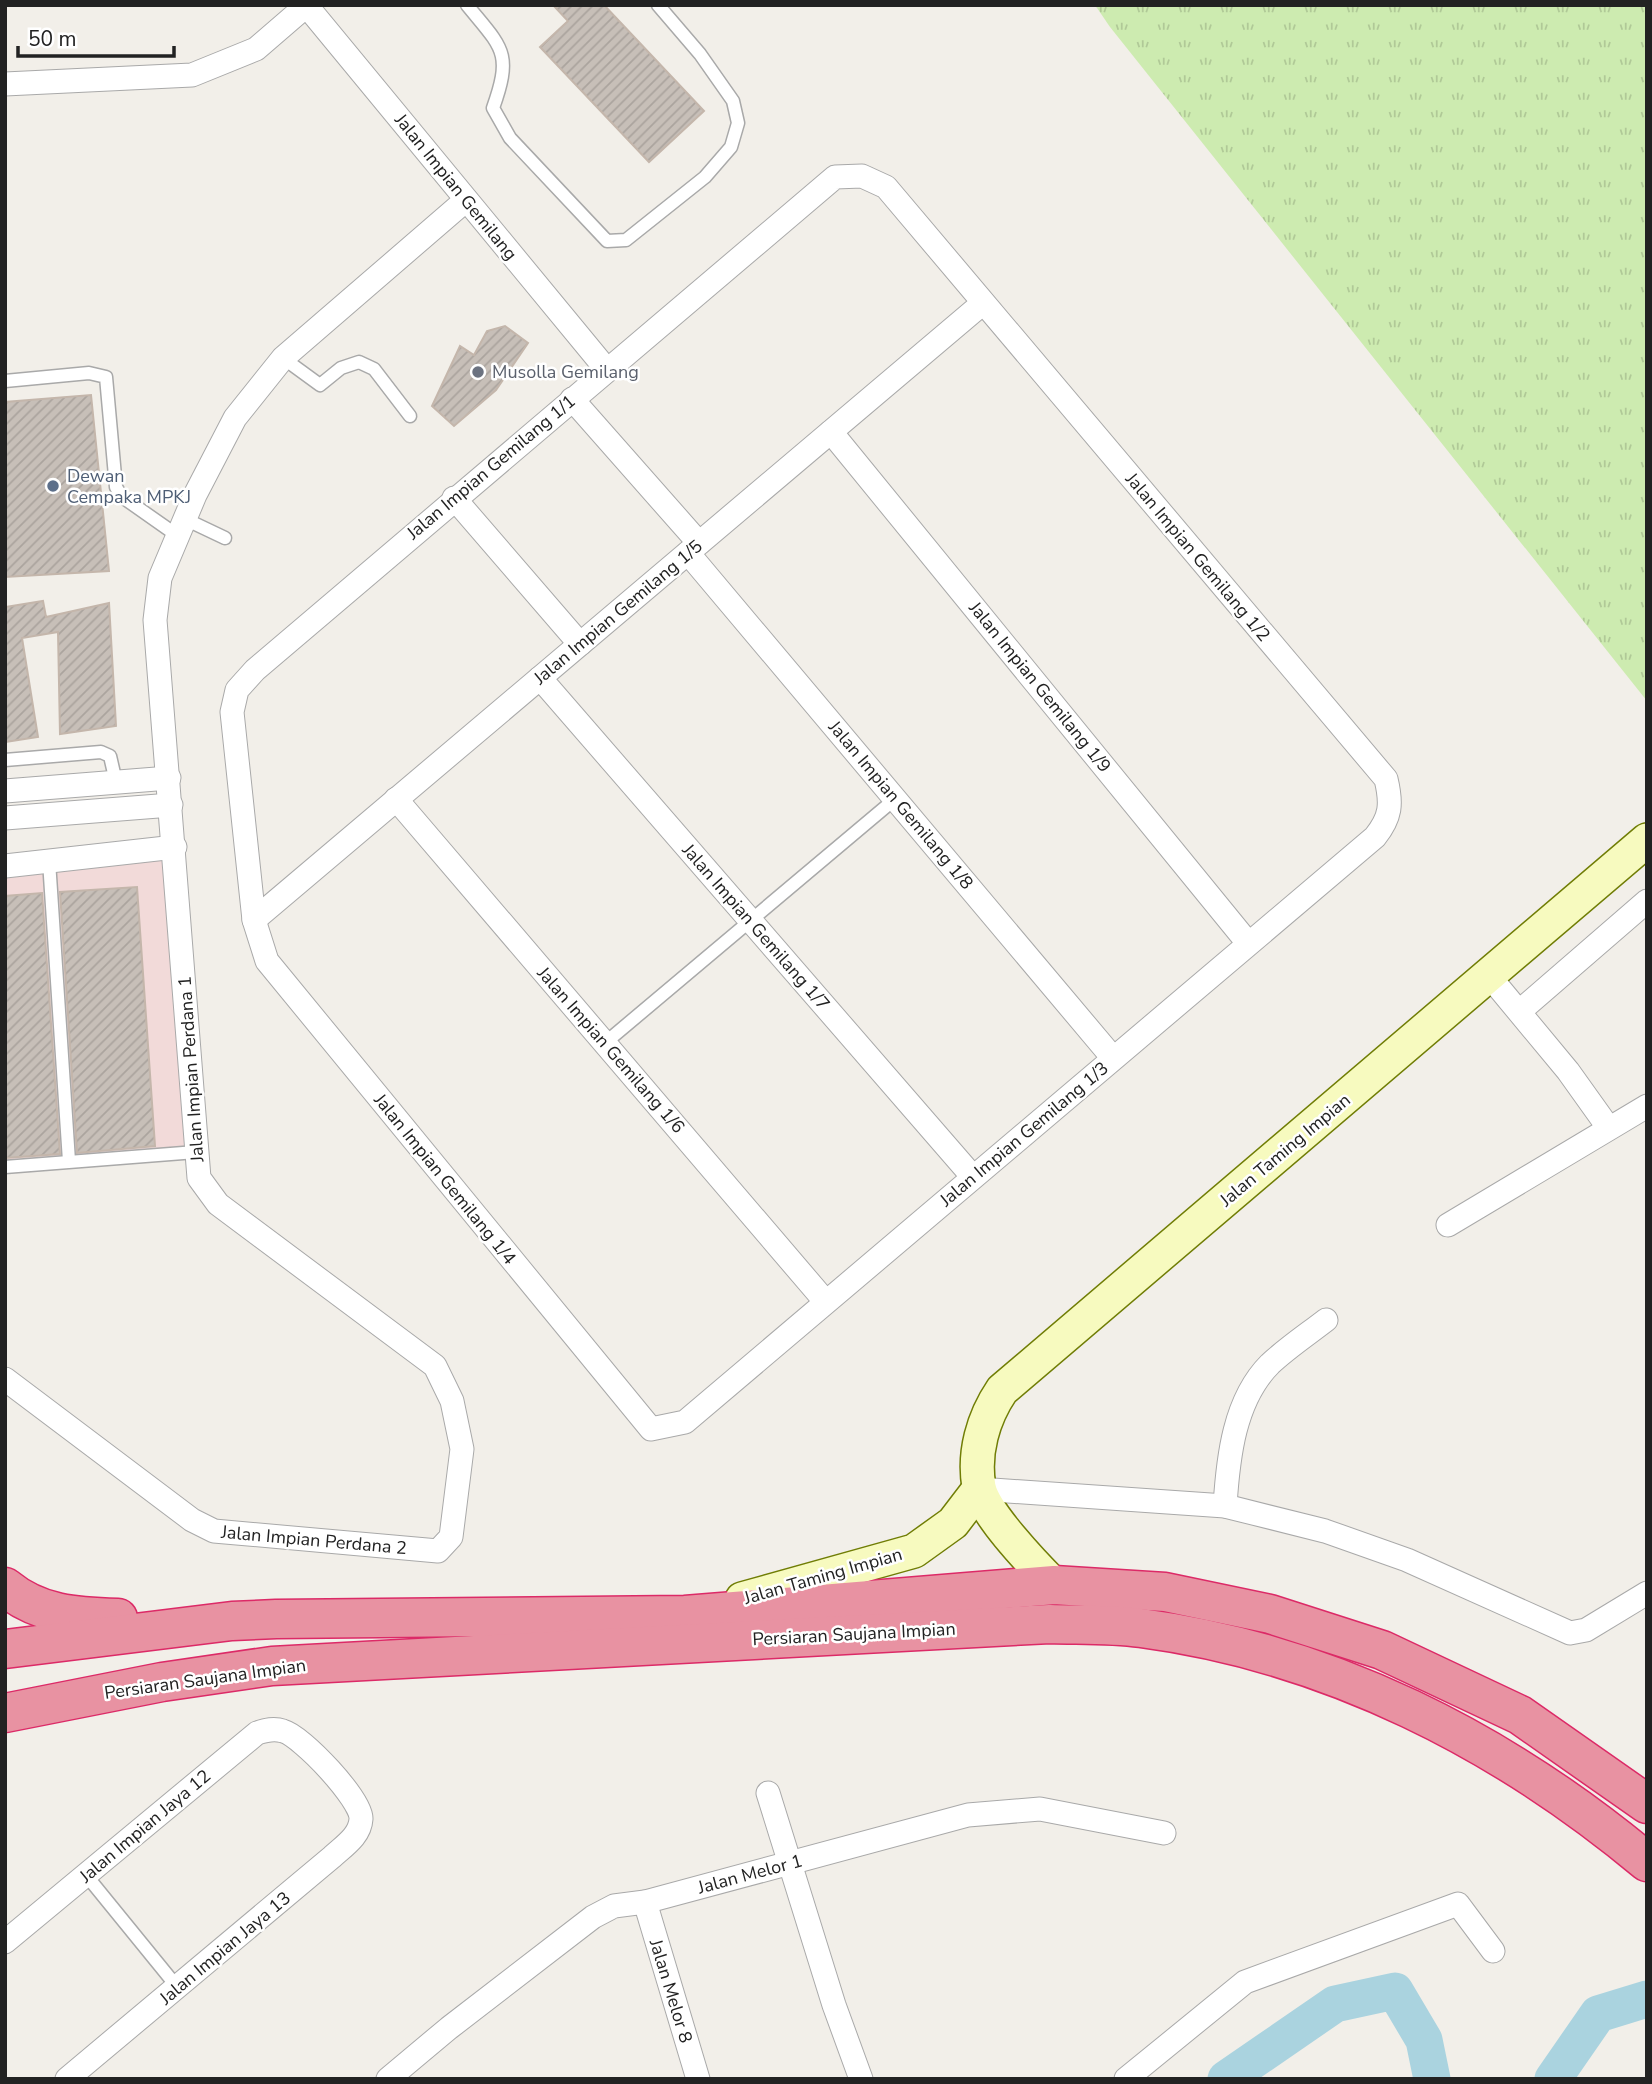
<svg xmlns="http://www.w3.org/2000/svg" width="1652" height="2084" font-family="'Nunito Sans',sans-serif">
<style>
.commercial{fill:#f2dad9}
.grass{fill:url(#grass-tufts)}
.lines{fill:none;stroke-linecap:round;stroke-linejoin:round}
.river{stroke:#aad3df;stroke-width:37}
.building{fill:url(#building-hatch);stroke:#c4b6ab;stroke-width:2}
.lane-casing{stroke:#a9a9a9;stroke-width:15}
.street-casing{stroke:#a9a9a9;stroke-width:25}
.secondary-casing{stroke:#707d05;stroke-width:36}
.highway-casing{stroke:#dc2a67;stroke-width:41}
.lane{stroke:#fff;stroke-width:12}
.street{stroke:#fff;stroke-width:23}
.secondary{stroke:#f7fabf;stroke-width:33}
.highway{stroke:#e892a2;stroke-width:38}
.worship-dot{fill:#6b7280;stroke:#fff;stroke-width:2.5}
.service-dot{fill:#5c6f8a;stroke:#fff;stroke-width:2.5}
.labels{text-anchor:middle;stroke-width:5;stroke-linejoin:round;paint-order:stroke}
.street-label{font-size:18px;fill:#222;stroke:#fff}
.worship-label{font-size:18px;fill:#5b616d;stroke:#fff;text-anchor:start}
.service-label{font-size:18px;fill:#4e5e75;stroke:#fff;text-anchor:start}
</style>
<defs>
<pattern id="grass-tufts" width="24" height="20" patternUnits="userSpaceOnUse" patternTransform="scale(1.75)"><rect width="24" height="20" fill="#cdebb0"/><path d="M3 7l-1-3M5 7V3M7 7l1-3M15 17l-1-3M17 17v-4M19 17l1-3" fill="none" stroke="#b0c997"/></pattern>
<pattern id="building-hatch" width="6" height="6" patternUnits="userSpaceOnUse" patternTransform="scale(1.75)"><rect width="6" height="6" fill="#c7bfb8"/><path d="M-1 1l2-2M0 6l6-6M5 7l2-2" fill="none" stroke="#aba49e"/></pattern>
</defs>
<rect width="100%" height="100%" fill="#f2efe9"/>
<path class="commercial" d="M 165,857 L 189,1147 L 5,1161 L 5,873 Z"/>
<path class="grass" d="M 1095,5 L 1647,5 L 1647,701 L 1110,27 Z"/>
<g class="lines">
<g class="river">
<path d="M 1226,2079 L 1335,2004 L 1395,1991 L 1424,2040 L 1432,2079"/>
<path d="M 1553,2079 L 1598,2014 L 1647,1999"/>
</g>
</g>
<g class="building">
<path d="M 553,5 L 604,5 L 704,111 L 649,162 L 540,47 L 568,21 Z"/>
<path d="M 505,326 L 528,343 L 496,390 L 454,426 L 432,406 L 460,346 L 474,355 L 487,331 Z"/>
<path d="M 91,395 L 109,571 L 5,577 L 5,402 Z"/>
<path d="M 43,601 L 46,617 L 109,603 L 116,726 L 60,734 L 58,632 L 22,638 L 38,737 L 5,742 L 5,607 Z"/>
<path d="M 137,887 L 155,1146 L 77,1153 L 60,892 Z"/>
<path d="M 42,893 L 60,1154 L 5,1158 L 5,896 Z"/>
</g>
<g class="lines">
<g class="lane-casing">
<g id="lane">
<path d="M 467,5 C 502,48 513,52 493,108 L 510,138 L 607,241 L 626,240 L 705,177 L 731,147 L 738,123 L 733,101 L 700,54 L 658,5"/>
<path d="M 283,358 L 320,385 L 341,368 L 359,362 L 374,369 L 410,416"/>
<path d="M 5,381 L 89,373 L 106,377 L 116,487 L 121,496 L 178,536"/>
<path d="M 185,519 L 225,538"/>
<path d="M 5,760 L 101,752 L 110,756 L 116,782"/>
<path d="M 49,861 L 69,1161"/>
<path d="M 605,1043 L 895,799"/>
<path d="M 5,1167 L 196,1152"/>
<path d="M 86,1875 L 178,1988"/>
</g>
</g>
<g class="street-casing">
<g id="street">
<path d="M 306,5 L 607,370"/>
<path d="M 5,84 L 192,75 L 256,49 L 307,5"/>
<path d="M 862,176 L 886,187 L 1386,779 C 1392,804 1391,817 1375,837 L 685,1422 L 651,1429 L 267,961 L 254,920 L 232,712 L 237,690 L 255,670 L 835,177 Z"/>
<path d="M 572,399 L 699,543"/>
<path d="M 831,432 L 1248,943"/>
<path d="M 454,498 L 580,644"/>
<path d="M 688,553 L 1113,1058"/>
<path d="M 540,678 L 973,1177"/>
<path d="M 5,791 L 169,778"/>
<path d="M 396,799 L 825,1301"/>
<path d="M 5,818 L 171,805"/>
<path d="M 5,866 L 175,847"/>
<path d="M 254,920 L 983,303"/>
<path d="M 1490,977 L 1568,1071 L 1608,1127"/>
<path d="M 1520,1011 L 1647,901"/>
<path d="M 1448,1225 L 1647,1106"/>
<path d="M 5,1379 L 192,1520 L 214,1531 L 438,1551 L 451,1537 L 462,1449 L 452,1401 L 435,1366 L 218,1204 L 199,1178 L 155,620 L 160,578 L 195,495 L 235,418 L 283,358 L 466,200"/>
<path d="M 979,1489 L 1225,1506 L 1325,1531 L 1407,1560 L 1570,1633 L 1586,1630 L 1647,1593"/>
<path d="M 1225,1506 C 1228,1458 1234,1400 1270,1364 C 1287,1348 1308,1334 1326,1320"/>
<path d="M 768,1793 L 834,2005 L 861,2079"/>
<path d="M 645,1902 L 698,2079"/>
<path d="M 5,1942 L 257,1733 C 266,1730 274,1728 283,1731 C 302,1736 362,1800 361,1819 C 360,1836 344,1846 332,1857 L 67,2079"/>
<path d="M 388,2079 L 449,2028 L 593,1917 L 614,1906 L 645,1902 L 968,1815 L 1040,1809 L 1164,1833"/>
<path d="M 1126,2079 L 1245,1982 L 1458,1904 L 1493,1951"/>
</g>
</g>
<g class="secondary-casing">
<g id="secondary">
<path d="M 1054,1585 C 1035,1566 984,1513 979,1487 C 973,1453 983,1418 1002,1390 L 1647,840"/>
<path d="M 742,1599 L 914,1551 L 953,1523 L 979,1489"/>
</g>
</g>
<g class="highway-casing">
<g id="highway">
<path d="M 5,1587 C 39,1615 76,1617 118,1618"/>
<path d="M 5,1649 L 232,1621 L 276,1619 L 685,1615 L 1054,1585 L 1165,1592 L 1270,1614 L 1382,1650 L 1520,1715 L 1647,1804"/>
<path d="M 5,1713 L 162,1682 L 272,1666 L 1050,1624 C 1080,1625 1111,1624 1141,1628 C 1330,1653 1502,1741 1647,1862"/>
</g>
</g>
<use href="#lane" class="lane"/>
<use href="#street" class="street"/>
<use href="#secondary" class="secondary"/>
<use href="#highway" class="highway"/>
</g>
<circle class="worship-dot" cx="478" cy="372" r="7"/>
<circle class="service-dot" cx="53" cy="486" r="7"/>
<g class="labels">
<g class="street-label">
<text transform="translate(456 187) rotate(51)" y="6">Jalan Impian Gemilang</text>
<text transform="translate(491 467) rotate(-40)" y="6">Jalan Impian Gemilang 1/1</text>
<text transform="translate(1198 557) rotate(50)" y="6">Jalan Impian Gemilang 1/2</text>
<text transform="translate(618 612) rotate(-40)" y="6">Jalan Impian Gemilang 1/5</text>
<text transform="translate(1040 687) rotate(51)" y="6">Jalan Impian Gemilang 1/9</text>
<text transform="translate(901 805) rotate(50)" y="6">Jalan Impian Gemilang 1/8</text>
<text transform="translate(756 927) rotate(49)" y="6">Jalan Impian Gemilang 1/7</text>
<text transform="translate(611 1050) rotate(49)" y="6">Jalan Impian Gemilang 1/6</text>
<text transform="translate(191 1069) rotate(-94)" y="6">Jalan Impian Perdana 1</text>
<text transform="translate(1024 1134) rotate(-40)" y="6">Jalan Impian Gemilang 1/3</text>
<text transform="translate(1285 1150) rotate(-40)" y="6">Jalan Taming Impian</text>
<text transform="translate(445 1179) rotate(51)" y="6">Jalan Impian Gemilang 1/4</text>
<text transform="translate(314 1540) rotate(5)" y="6">Jalan Impian Perdana 2</text>
<text transform="translate(823 1576) rotate(-16)" y="6">Jalan Taming Impian</text>
<text transform="translate(854 1634) rotate(-3)" y="6">Persiaran Saujana Impian</text>
<text transform="translate(205 1679) rotate(-8)" y="6">Persiaran Saujana Impian</text>
<text transform="translate(145 1826) rotate(-40)" y="6">Jalan Impian Jaya 12</text>
<text transform="translate(750 1874) rotate(-15)" y="6">Jalan Melor 1</text>
<text transform="translate(225 1948) rotate(-40)" y="6">Jalan Impian Jaya 13</text>
<text transform="translate(671 1991) rotate(73)" y="6">Jalan Melor 8</text>
</g>
<g class="worship-label">
<text x="492" y="378">Musolla Gemilang</text>
</g>
<g class="service-label">
<text x="67" y="482">Dewan<tspan x="67" dy="21">Cempaka MPKJ</tspan></text>
</g>
</g>
<rect width="1652" height="2084" fill="none" stroke="#222222" stroke-width="14"/>
<path d="M18 46v10h156v-10" fill="none" stroke="#222222" stroke-width="3.5"/>
<text x="28" y="46" font-size="21" fill="#222222" stroke="#ffffff" stroke-width="5" paint-order="stroke">50 m</text>
</svg>
